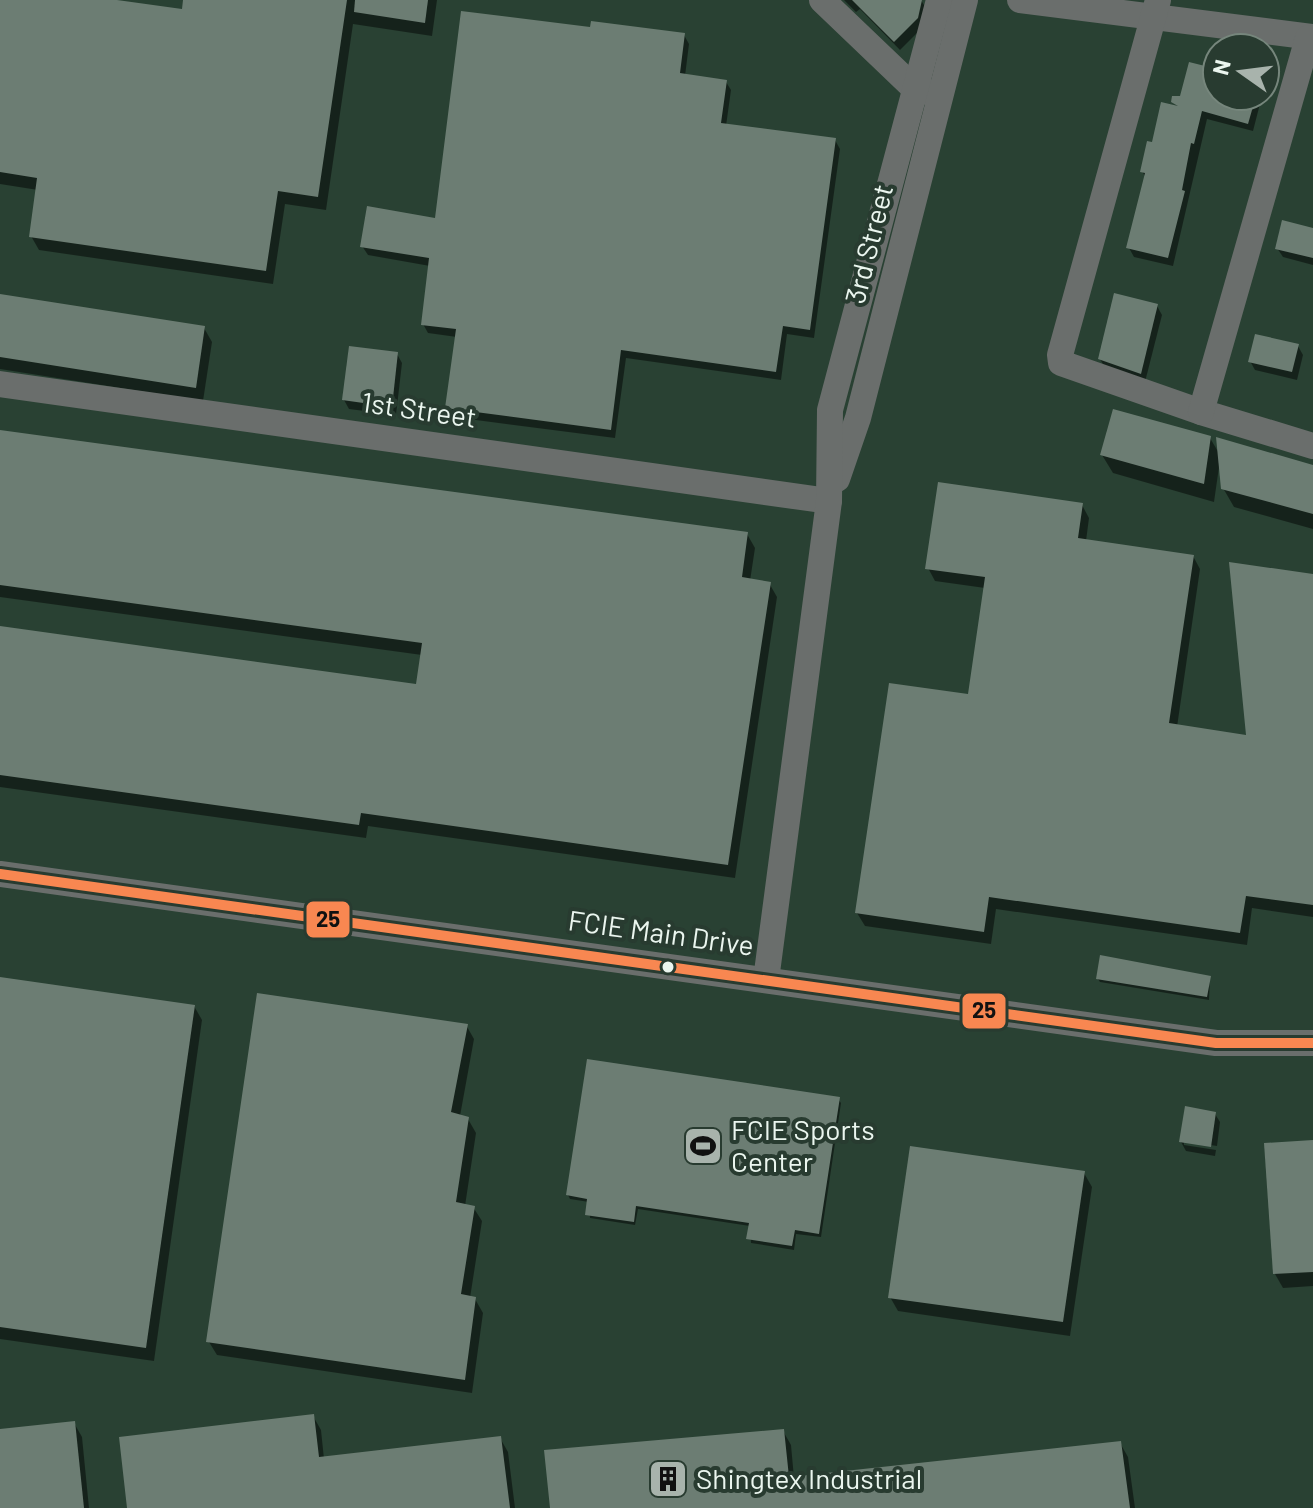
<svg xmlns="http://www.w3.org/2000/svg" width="1313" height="1508" font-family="Barlow,sans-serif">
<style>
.built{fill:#294133;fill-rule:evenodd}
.shadow{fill:#0007}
.building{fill:#6c7d73}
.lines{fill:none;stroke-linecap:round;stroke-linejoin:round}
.minor{stroke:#6a6e6c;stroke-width:26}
.bus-1-casing{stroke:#283b30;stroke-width:16}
.bus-1{stroke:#f88751;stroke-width:10}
.bus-dot{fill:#ebf6ef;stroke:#283b30;stroke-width:3}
.labels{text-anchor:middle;stroke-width:8;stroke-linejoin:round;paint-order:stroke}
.street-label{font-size:28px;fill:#ebf6ef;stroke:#283b30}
.poi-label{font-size:28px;fill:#ebf6ef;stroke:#283b30;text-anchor:start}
.line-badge{stroke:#283b30;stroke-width:3}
.pale-badge-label{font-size:22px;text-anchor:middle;font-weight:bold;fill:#111}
</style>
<rect width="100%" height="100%" fill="#2c3731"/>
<path class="built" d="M 0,0 L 1313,0 L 1313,1508 L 0,1508 ZM 1217,48 L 1265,48 L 1265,96 L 1217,96 Z"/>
<g class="shadow">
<path d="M 0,0 L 103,0 L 183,12 L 185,0 L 437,0 L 432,36 L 353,24 L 326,210 L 285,204 L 273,284 L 39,250 L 31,236 L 38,190 L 0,184 Z"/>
<path d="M 844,0 L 921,0 L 927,10 L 922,28 L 900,50 L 860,9 L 856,12 Z"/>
<path d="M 592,29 L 684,35 L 689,44 L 685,76 L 726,82 L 731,90 L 726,126 L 835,140 L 840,149 L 814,338 L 787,334 L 781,380 L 626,358 L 615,438 L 453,417 L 448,408 L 457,337 L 428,333 L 423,324 L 430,266 L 368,255 L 362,246 L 436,220 Z"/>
<path d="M 1217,71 L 1217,96 L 1262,96 L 1253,131 L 1207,119 L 1173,266 L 1134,257 L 1129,248 L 1146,178 L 1142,171 L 1153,144 L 1179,108 Z"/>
<path d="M 1313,230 L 1313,265 L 1283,257 L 1277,248 Z"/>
<path d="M 0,296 L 204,328 L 212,342 L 203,401 L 0,369 Z"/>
<path d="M 1157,306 L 1162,315 L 1145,382 L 1105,368 L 1100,359 Z"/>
<path d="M 1298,346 L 1303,355 L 1297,380 L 1255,370 L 1250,361 Z"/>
<path d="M 397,354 L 402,363 L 396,415 L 349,409 L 344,400 Z"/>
<path d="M 0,432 L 747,534 L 755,548 L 750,581 L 769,583 L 777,597 L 735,878 L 368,826 L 366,838 L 0,787 L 0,628 L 418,687 L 422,655 L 0,597 Z"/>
<path d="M 1210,438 L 1220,455 L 1313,467 L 1313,529 L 1234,507 L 1223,488 L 1219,467 L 1214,502 L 1113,473 L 1102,455 Z"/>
<path d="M 1082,505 L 1089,518 L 1086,541 L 1193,556 L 1200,569 L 1177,727 L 1248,737 L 1313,576 L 1313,917 L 1252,908 L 1247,945 L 996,909 L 991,944 L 865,926 L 857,913 L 969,696 L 985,588 L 935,581 L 928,568 Z"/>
<path d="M 1210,978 L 1209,1000 L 1100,982 L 1098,979 Z"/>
<path d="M 0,979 L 194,1006 L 202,1020 L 154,1361 L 0,1339 Z"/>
<path d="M 466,1025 L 474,1039 L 460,1116 L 468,1119 L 476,1133 L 465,1206 L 473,1207 L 482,1221 L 470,1298 L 475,1299 L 483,1313 L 472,1393 L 217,1355 L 209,1342 Z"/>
<path d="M 838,1099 L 841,1103 L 821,1237 L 796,1234 L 794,1250 L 751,1243 L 750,1226 L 638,1209 L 635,1225 L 590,1218 L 589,1202 L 570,1199 L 568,1195 Z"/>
<path d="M 1215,1114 L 1220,1122 L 1217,1146 L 1184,1141 L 1184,1145 L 1216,1150 L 1215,1156 L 1186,1151 L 1181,1142 Z"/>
<path d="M 1313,1142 L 1313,1286 L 1283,1288 L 1275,1274 Z"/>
<path d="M 1084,1173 L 1092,1187 L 1070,1336 L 898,1311 L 890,1297 Z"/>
<path d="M 313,1416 L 321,1430 L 324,1459 L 500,1438 L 508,1452 L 515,1508 L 129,1508 Z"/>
<path d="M 74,1423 L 82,1437 L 89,1508 L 0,1508 L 0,1431 Z"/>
<path d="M 783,1431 L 791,1445 L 794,1478 L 1120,1443 L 1128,1457 L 1135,1508 L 552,1508 Z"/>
</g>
<g class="building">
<path d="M 0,0 L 117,0 L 182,9 L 183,0 L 347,0 L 318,197 L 278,191 L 266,271 L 29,237 L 37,178 L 0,172 Z"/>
<path d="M 355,0 L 428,0 L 425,23 L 354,12 Z"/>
<path d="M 852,0 L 922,0 L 918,18 L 894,42 Z"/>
<path d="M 461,11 L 590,27 L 591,21 L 685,33 L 680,73 L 727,80 L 721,123 L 836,138 L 810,330 L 783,326 L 776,372 L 621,350 L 611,430 L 445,408 L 456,329 L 421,325 L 429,258 L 360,247 L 367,206 L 435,218 Z"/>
<path d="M 1189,62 L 1217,69 L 1217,96 L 1256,96 L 1248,124 L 1202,111 L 1194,144 L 1191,143 L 1182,190 L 1185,191 L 1168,258 L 1126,248 L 1145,173 L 1140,172 L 1147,141 L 1152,142 L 1161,102 L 1178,106 L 1171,102 L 1172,96 L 1180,96 Z"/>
<path d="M 1282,220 L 1313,228 L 1313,258 L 1275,249 Z"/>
<path d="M 1114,293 L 1158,304 L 1141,374 L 1098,359 Z"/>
<path d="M 0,294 L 205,326 L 196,388 L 0,357 Z"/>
<path d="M 1255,334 L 1299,344 L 1292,372 L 1248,362 Z"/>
<path d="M 349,346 L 398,352 L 392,407 L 342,400 Z"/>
<path d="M 1113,409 L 1211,436 L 1204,484 L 1100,455 Z"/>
<path d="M 0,430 L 748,532 L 742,577 L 771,582 L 728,865 L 361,813 L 359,825 L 0,775 L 0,626 L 416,684 L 422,643 L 0,585 Z"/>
<path d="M 1216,437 L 1313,465 L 1313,514 L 1221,489 Z"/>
<path d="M 938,482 L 1083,503 L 1078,538 L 1194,555 L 1169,723 L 1246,735 L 1229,562 L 1313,574 L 1313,905 L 1246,896 L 1240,933 L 989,897 L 984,932 L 855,913 L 889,683 L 968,694 L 985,577 L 925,569 Z"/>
<path d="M 1100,955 L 1211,976 L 1207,997 L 1096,979 Z"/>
<path d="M 0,977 L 195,1005 L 146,1348 L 0,1327 Z"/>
<path d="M 257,993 L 468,1024 L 451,1112 L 469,1117 L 456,1202 L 475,1206 L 461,1294 L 476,1297 L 465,1380 L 206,1342 Z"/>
<path d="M 587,1059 L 840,1097 L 819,1234 L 795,1230 L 792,1246 L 746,1239 L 749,1223 L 636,1206 L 634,1222 L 585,1215 L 587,1199 L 566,1195 Z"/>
<path d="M 1185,1106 L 1216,1112 L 1211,1147 L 1179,1142 Z"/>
<path d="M 1313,1140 L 1313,1272 L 1273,1274 L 1264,1143 Z"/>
<path d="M 910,1146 L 1085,1171 L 1063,1322 L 888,1298 Z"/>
<path d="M 314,1414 L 319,1457 L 501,1436 L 510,1508 L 127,1508 L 119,1437 Z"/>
<path d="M 75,1421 L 84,1508 L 0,1508 L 0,1429 Z"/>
<path d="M 784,1429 L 789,1477 L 1121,1441 L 1130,1508 L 550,1508 L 544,1450 Z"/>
</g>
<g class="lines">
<g class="minor">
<path d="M 822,0 L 915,89 L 928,92"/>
<path d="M 1020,0 L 1313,37"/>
<path d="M 1158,0 L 1060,355 L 1061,363 L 1201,412 L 1313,446"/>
<path d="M 0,384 L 829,501"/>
<path d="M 1201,412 L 1308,38"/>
<path d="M 837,479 L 858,418 L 965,0"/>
<path d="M 0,874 L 1216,1043 L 1313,1043"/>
<path d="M 766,980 L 829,501 L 830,410 L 939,0"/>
</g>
<g class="bus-1-casing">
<path id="bus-1" d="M 0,874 L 1216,1043 L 1313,1043"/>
</g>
<use href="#bus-1" class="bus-1"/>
</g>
<defs>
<g id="stadium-square" transform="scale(2)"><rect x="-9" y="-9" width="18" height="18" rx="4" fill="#a8b3ac" stroke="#283b30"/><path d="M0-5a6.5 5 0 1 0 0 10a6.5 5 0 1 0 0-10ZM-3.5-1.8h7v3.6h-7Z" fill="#111"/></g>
<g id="building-square" transform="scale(2)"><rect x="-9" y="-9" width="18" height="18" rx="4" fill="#a8b3ac" stroke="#283b30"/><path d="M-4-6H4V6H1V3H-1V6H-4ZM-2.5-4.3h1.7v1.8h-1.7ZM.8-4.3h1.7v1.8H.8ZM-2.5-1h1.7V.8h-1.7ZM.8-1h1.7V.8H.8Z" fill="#111"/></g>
</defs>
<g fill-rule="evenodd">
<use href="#stadium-square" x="703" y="1146"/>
<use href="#building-square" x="668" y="1479"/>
</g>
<circle class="bus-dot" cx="668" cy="967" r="7"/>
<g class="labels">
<g class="street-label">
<text transform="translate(869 244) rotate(-76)" y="10">3rd Street</text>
<text transform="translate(419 410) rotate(8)" y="10">1st Street</text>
<text transform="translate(661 933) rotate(8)" y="10">FCIE Main Drive</text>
</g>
<g class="poi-label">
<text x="731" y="1140">FCIE Sports<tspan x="731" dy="32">Center</tspan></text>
<text x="696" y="1489">Shingtex Industrial</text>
</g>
</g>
<g class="line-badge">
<rect x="305" y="900" width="46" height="39" rx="8" fill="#f88751"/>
<rect x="961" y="992" width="46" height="38" rx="8" fill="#f88751"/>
</g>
<g class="pale-badge-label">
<text x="328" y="927">25</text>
<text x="984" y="1018">25</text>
</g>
<g transform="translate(1241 72) rotate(284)"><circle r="38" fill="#283b30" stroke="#76867c" stroke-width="2"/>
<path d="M0-6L14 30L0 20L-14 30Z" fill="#a8b3ac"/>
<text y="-12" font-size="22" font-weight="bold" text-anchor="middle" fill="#ebf6ef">N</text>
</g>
</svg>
